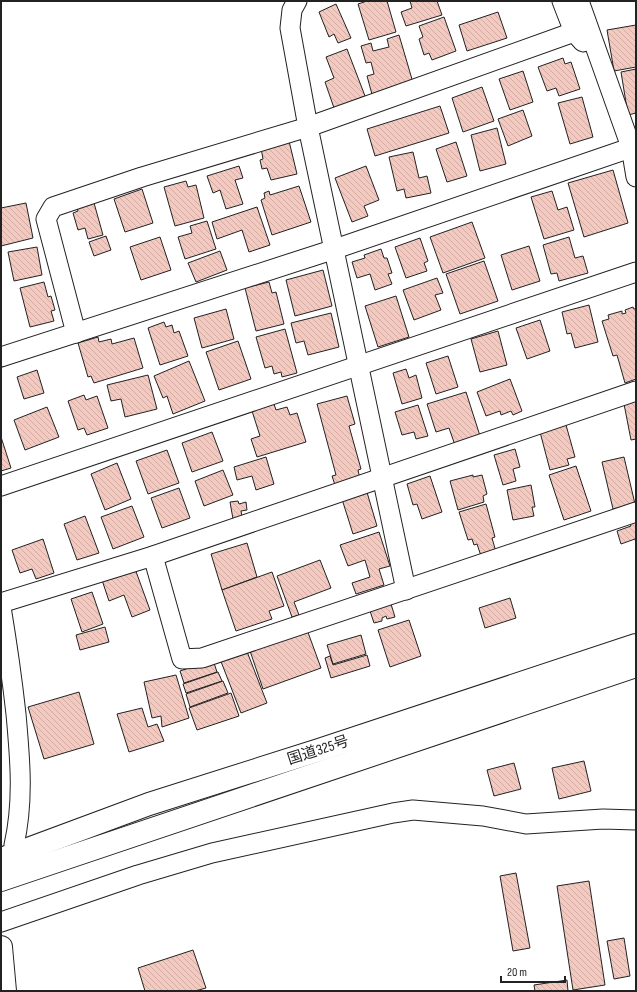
<svg xmlns="http://www.w3.org/2000/svg" width="637" height="992" font-family="'Sofia Sans Condensed','Noto Sans JP',sans-serif">
<style>
.building{fill:url(#building-back-hatch);stroke:#222}
.lines{fill:none;stroke-linecap:round;stroke-linejoin:round}
.minor-casing{stroke:#222;stroke-width:21}
.tertiary-casing{stroke:#222;stroke-width:24}
.trunk-casing{stroke:#222;stroke-width:24}
.minor{stroke:#fff;stroke-width:19}
.tertiary{stroke:#fff;stroke-width:22}
.trunk{stroke:#fff;stroke-width:22}
.labels{text-anchor:middle;stroke-width:3;stroke-linejoin:round;paint-order:stroke}
.street-label{font-size:15px;fill:#222;stroke:#fff}
</style>
<defs>
<pattern id="building-back-hatch" width="6" height="6" patternUnits="userSpaceOnUse"><rect width="6" height="6" fill="#f3c9c0"/><path d="M-1 5l2 2M0 0l6 6M5-1l2 2" fill="none" stroke="#d0aca5"/></pattern>
</defs>
<rect width="100%" height="100%" fill="#fff"/>
<g class="building">
<path d="M 367,1 L 387,1 L 396,32 L 369,40 L 358,4 Z"/>
<path d="M 410,1 L 437,1 L 442,15 L 406,26 L 401,12 L 412,8 Z"/>
<path d="M 336,4 L 351,38 L 338,43 L 334,34 L 329,37 L 319,12 Z"/>
<path d="M 498,12 L 507,38 L 467,51 L 459,25 Z"/>
<path d="M 444,17 L 456,51 L 432,60 L 429,53 L 424,55 L 419,39 L 423,37 L 419,26 Z"/>
<path d="M 636,25 L 636,67 L 614,71 L 607,30 Z"/>
<path d="M 399,35 L 414,86 L 373,98 L 367,76 L 374,74 L 371,62 L 366,63 L 361,46 L 371,43 L 373,51 L 389,47 L 387,39 Z"/>
<path d="M 347,49 L 365,96 L 334,108 L 325,82 L 334,78 L 326,57 Z"/>
<path d="M 563,58 L 565,64 L 571,62 L 580,89 L 559,96 L 556,88 L 547,91 L 538,67 Z"/>
<path d="M 636,69 L 636,113 L 628,115 L 621,72 Z"/>
<path d="M 523,71 L 533,102 L 510,110 L 499,79 Z"/>
<path d="M 482,87 L 494,121 L 463,132 L 452,98 Z"/>
<path d="M 582,97 L 593,137 L 570,144 L 558,103 Z"/>
<path d="M 440,106 L 449,133 L 375,156 L 367,129 Z"/>
<path d="M 523,110 L 532,136 L 508,146 L 498,119 Z"/>
<path d="M 497,128 L 506,164 L 480,171 L 471,135 Z"/>
<path d="M 289,141 L 297,174 L 271,180 L 267,168 L 262,169 L 260,160 L 263,159 L 261,148 Z"/>
<path d="M 456,142 L 467,176 L 447,182 L 436,149 Z"/>
<path d="M 413,152 L 419,178 L 427,176 L 431,193 L 406,198 L 404,189 L 397,191 L 389,157 Z"/>
<path d="M 239,166 L 243,178 L 235,180 L 243,204 L 226,209 L 220,190 L 213,193 L 207,176 Z"/>
<path d="M 366,166 L 379,200 L 364,206 L 368,216 L 352,222 L 335,178 Z"/>
<path d="M 613,170 L 628,223 L 584,237 L 568,183 Z"/>
<path d="M 186,181 L 188,187 L 196,185 L 204,218 L 175,226 L 164,187 Z"/>
<path d="M 299,186 L 311,222 L 272,235 L 261,200 L 265,198 L 264,193 L 269,191 L 270,195 Z"/>
<path d="M 142,189 L 153,223 L 125,232 L 114,199 Z"/>
<path d="M 552,191 L 558,210 L 567,207 L 574,230 L 544,239 L 531,197 Z"/>
<path d="M 26,203 L 33,238 L 1,246 L 1,208 Z"/>
<path d="M 94,203 L 103,235 L 88,239 L 85,228 L 78,230 L 73,213 L 78,211 L 77,208 Z"/>
<path d="M 257,207 L 270,245 L 249,252 L 242,230 L 217,239 L 212,222 Z"/>
<path d="M 207,221 L 216,249 L 185,259 L 178,237 L 192,233 L 190,226 Z"/>
<path d="M 472,222 L 485,258 L 443,273 L 430,237 Z"/>
<path d="M 106,236 L 111,250 L 94,256 L 89,242 Z"/>
<path d="M 160,237 L 171,270 L 141,280 L 130,247 Z"/>
<path d="M 569,237 L 575,258 L 583,256 L 588,273 L 559,281 L 557,273 L 551,274 L 543,245 Z"/>
<path d="M 420,238 L 428,261 L 424,263 L 427,271 L 406,278 L 395,247 Z"/>
<path d="M 529,246 L 540,281 L 512,290 L 501,255 Z"/>
<path d="M 37,247 L 42,275 L 14,281 L 8,252 Z"/>
<path d="M 381,249 L 384,258 L 387,258 L 392,273 L 388,274 L 392,284 L 375,290 L 370,274 L 357,278 L 352,262 L 365,258 L 364,255 Z"/>
<path d="M 220,251 L 227,270 L 196,282 L 188,263 Z"/>
<path d="M 484,261 L 498,301 L 460,314 L 446,274 Z"/>
<path d="M 323,270 L 332,306 L 295,316 L 286,280 Z"/>
<path d="M 437,278 L 443,293 L 435,295 L 441,310 L 414,320 L 403,290 Z"/>
<path d="M 44,282 L 48,297 L 51,296 L 55,310 L 51,311 L 54,321 L 30,327 L 20,288 Z"/>
<path d="M 269,282 L 272,293 L 276,292 L 284,324 L 256,331 L 245,288 Z"/>
<path d="M 396,296 L 409,337 L 378,347 L 365,306 Z"/>
<path d="M 589,305 L 598,342 L 575,348 L 571,333 L 567,334 L 562,312 Z"/>
<path d="M 633,307 L 634,309 L 636,309 L 636,379 L 625,383 L 617,355 L 613,356 L 602,321 L 609,319 L 608,315 L 622,311 L 622,314 L 626,313 L 625,310 Z"/>
<path d="M 226,309 L 234,339 L 202,348 L 194,318 Z"/>
<path d="M 331,313 L 339,347 L 308,355 L 304,341 L 296,343 L 291,323 Z"/>
<path d="M 540,320 L 550,351 L 527,359 L 516,328 Z"/>
<path d="M 164,322 L 166,327 L 172,325 L 174,333 L 179,331 L 188,356 L 160,365 L 148,328 Z"/>
<path d="M 285,329 L 297,373 L 282,377 L 281,372 L 274,374 L 272,366 L 265,368 L 256,337 Z"/>
<path d="M 498,331 L 507,365 L 480,372 L 471,339 Z"/>
<path d="M 98,337 L 99,342 L 111,339 L 112,344 L 134,338 L 143,368 L 94,383 L 91,376 L 88,377 L 78,343 Z"/>
<path d="M 238,341 L 251,379 L 219,390 L 206,352 Z"/>
<path d="M 448,356 L 458,387 L 436,394 L 426,363 Z"/>
<path d="M 189,361 L 205,401 L 173,414 L 167,396 L 163,398 L 154,376 Z"/>
<path d="M 406,369 L 409,378 L 416,375 L 422,398 L 402,404 L 393,373 Z"/>
<path d="M 37,370 L 44,393 L 24,399 L 17,377 Z"/>
<path d="M 148,375 L 157,409 L 125,417 L 121,399 L 111,401 L 107,385 Z"/>
<path d="M 510,379 L 522,411 L 513,415 L 511,411 L 501,415 L 500,411 L 486,416 L 477,392 Z"/>
<path d="M 466,392 L 481,439 L 456,448 L 449,428 L 436,432 L 427,404 Z"/>
<path d="M 84,395 L 86,400 L 97,396 L 108,428 L 87,435 L 84,428 L 78,430 L 68,401 Z"/>
<path d="M 347,396 L 355,424 L 349,426 L 361,469 L 358,470 L 360,479 L 335,485 L 332,476 L 336,475 L 317,404 Z"/>
<path d="M 636,401 L 636,439 L 631,440 L 624,404 Z"/>
<path d="M 274,404 L 276,410 L 287,407 L 290,415 L 297,413 L 306,442 L 257,457 L 251,439 L 260,436 L 252,411 Z"/>
<path d="M 418,405 L 428,436 L 416,439 L 414,432 L 402,435 L 395,412 Z"/>
<path d="M 47,407 L 59,437 L 25,450 L 14,420 Z"/>
<path d="M 566,425 L 575,457 L 567,459 L 569,465 L 550,470 L 540,432 Z"/>
<path d="M 212,432 L 223,461 L 192,472 L 182,443 Z"/>
<path d="M 1,437 L 11,468 L 1,471 Z"/>
<path d="M 515,449 L 520,467 L 513,469 L 516,481 L 503,485 L 494,455 Z"/>
<path d="M 167,450 L 179,483 L 148,494 L 136,461 Z"/>
<path d="M 266,457 L 274,484 L 256,490 L 252,476 L 237,480 L 234,467 Z"/>
<path d="M 624,457 L 635,504 L 613,509 L 602,462 Z"/>
<path d="M 117,463 L 131,499 L 105,510 L 91,474 Z"/>
<path d="M 576,466 L 591,511 L 564,520 L 549,475 Z"/>
<path d="M 223,470 L 233,495 L 204,506 L 195,481 Z"/>
<path d="M 473,475 L 473,477 L 482,475 L 487,494 L 483,496 L 484,502 L 458,510 L 450,481 Z"/>
<path d="M 430,476 L 442,512 L 422,519 L 417,504 L 413,505 L 407,484 Z"/>
<path d="M 531,485 L 535,507 L 532,507 L 534,516 L 513,520 L 507,490 Z"/>
<path d="M 179,488 L 190,518 L 162,528 L 151,498 Z"/>
<path d="M 366,489 L 377,526 L 353,534 L 341,496 Z"/>
<path d="M 238,501 L 239,504 L 246,502 L 247,510 L 241,511 L 242,517 L 233,519 L 230,502 Z"/>
<path d="M 486,504 L 495,537 L 492,538 L 496,552 L 481,556 L 477,544 L 474,545 L 472,539 L 468,540 L 459,512 Z"/>
<path d="M 132,506 L 144,537 L 113,549 L 101,517 Z"/>
<path d="M 85,516 L 99,553 L 77,560 L 64,524 Z"/>
<path d="M 636,519 L 636,543 L 635,539 L 621,544 L 617,531 L 631,526 L 629,521 Z"/>
<path d="M 379,532 L 390,566 L 379,569 L 384,585 L 356,594 L 352,583 L 370,577 L 365,560 L 348,566 L 340,545 Z"/>
<path d="M 43,539 L 54,573 L 36,579 L 32,569 L 20,573 L 12,550 Z"/>
<path d="M 247,543 L 257,577 L 222,590 L 211,554 Z"/>
<path d="M 320,560 L 331,588 L 294,602 L 299,615 L 292,617 L 277,576 Z"/>
<path d="M 134,566 L 150,610 L 132,617 L 124,595 L 109,601 L 101,577 Z"/>
<path d="M 272,572 L 284,606 L 269,611 L 272,619 L 236,631 L 222,590 Z"/>
<path d="M 92,592 L 103,624 L 82,632 L 71,599 Z"/>
<path d="M 510,598 L 516,618 L 485,628 L 479,608 Z"/>
<path d="M 391,604 L 395,617 L 387,619 L 386,616 L 382,618 L 382,621 L 374,623 L 370,611 Z"/>
<path d="M 409,620 L 421,656 L 390,667 L 378,630 Z"/>
<path d="M 105,627 L 109,642 L 80,650 L 76,635 Z"/>
<path d="M 306,627 L 321,668 L 263,689 L 249,648 Z"/>
<path d="M 361,635 L 366,654 L 333,664 L 327,645 Z"/>
<path d="M 246,649 L 267,703 L 241,713 L 220,659 Z"/>
<path d="M 367,655 L 370,666 L 331,678 L 325,658 L 330,656 L 333,665 Z"/>
<path d="M 213,660 L 217,672 L 184,683 L 180,671 Z"/>
<path d="M 218,672 L 222,681 L 186,693 L 183,684 Z"/>
<path d="M 176,675 L 189,718 L 162,727 L 161,716 L 152,718 L 144,682 Z"/>
<path d="M 223,681 L 228,693 L 190,707 L 186,694 Z"/>
<path d="M 79,692 L 94,744 L 44,759 L 28,707 Z"/>
<path d="M 231,693 L 239,716 L 197,730 L 189,708 Z"/>
<path d="M 142,708 L 148,727 L 157,724 L 164,741 L 129,752 L 117,714 Z"/>
<path d="M 584,761 L 591,791 L 559,799 L 552,768 Z"/>
<path d="M 514,763 L 521,789 L 494,796 L 487,770 Z"/>
<path d="M 516,873 L 530,948 L 513,951 L 500,876 Z"/>
<path d="M 589,881 L 605,985 L 573,990 L 557,886 Z"/>
<path d="M 624,938 L 630,976 L 614,979 L 607,941 Z"/>
<path d="M 193,950 L 206,988 L 195,991 L 145,991 L 138,968 Z"/>
<path d="M 567,980 L 568,991 L 535,991 L 534,985 Z"/>
</g>
<g class="lines">
<g class="minor-casing">
<g id="minor">
<path d="M 297,1 L 292,10 L 290,28 L 308,127 L 406,590"/>
<path d="M 562,1 L 574,32 L 583,42"/>
<path d="M 579,1 L 631,147 L 636,177"/>
<path d="M 76,333 L 46,219 L 53,207 L 142,177 L 308,127 L 574,32"/>
<path d="M 1,357 L 335,249 L 636,146"/>
<path d="M 1,486 L 636,272"/>
<path d="M 153,556 L 636,391"/>
<path d="M 1,603 L 153,556 L 182,659 L 202,658 L 636,512"/>
<path d="M 1,607 C 7,643 12,678 16,714 C 20,758 24,801 14,845"/>
<path d="M 1,922 L 138,875 L 212,853 L 393,813 L 413,810 L 483,816 L 526,824 L 603,819 L 636,820"/>
</g>
</g>
<g class="tertiary-casing">
<path id="tertiary" d="M 1,947 L 5,991"/>
</g>
<g class="trunk-casing">
<g id="trunk">
<path d="M 1,859 L 149,804 L 319,750 L 636,645"/>
<path d="M 1,880 L 636,666"/>
</g>
</g>
<use href="#minor" class="minor"/>
<use href="#tertiary" class="tertiary"/>
<use href="#trunk" class="trunk"/>
</g>
<g class="labels">
<g class="street-label">
<text transform="translate(318 750) rotate(-18)" y="5">国道325号</text>
</g>
</g>
<rect width="637" height="992" fill="none" stroke="#222222" stroke-width="4"/>
<path d="M501 976v6h64v-6" fill="none" stroke="#222222" stroke-width="2"/>
<text x="507" y="976" font-size="12" fill="#222222" stroke="#ffffff" stroke-width="3" paint-order="stroke">20 m</text>
</svg>
